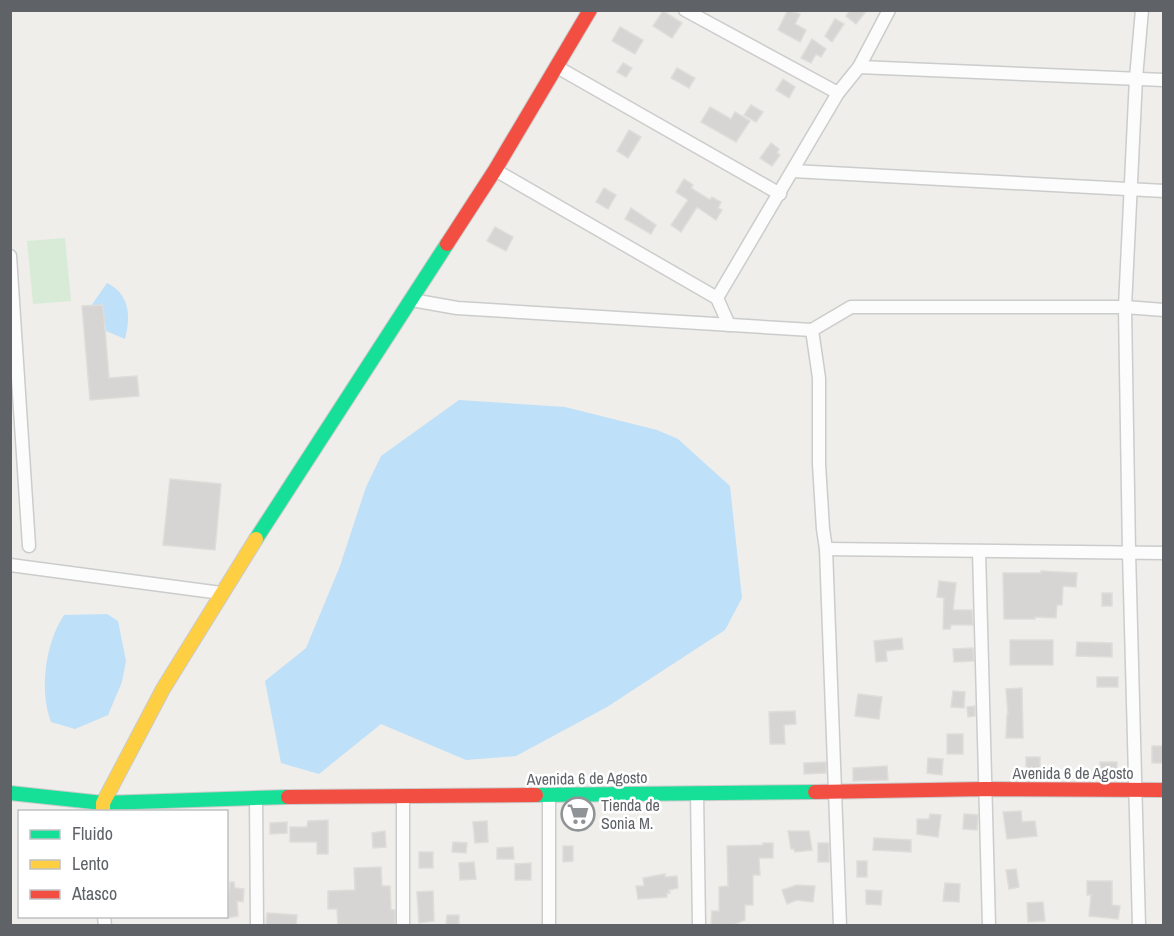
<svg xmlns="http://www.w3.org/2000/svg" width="1174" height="936" font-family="'Archivo Narrow',sans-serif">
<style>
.grass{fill:#d8ebd6}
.water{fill:#bfe0f9}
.building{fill:#d6d5d3;stroke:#deddd9;stroke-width:1.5}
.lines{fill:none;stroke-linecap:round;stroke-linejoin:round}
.street-casing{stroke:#cbcccc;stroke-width:15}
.fast-casing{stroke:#cacacb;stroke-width:16}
.slow-casing{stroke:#cacacb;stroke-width:16}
.jam-casing{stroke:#cacacb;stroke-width:16}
.street{stroke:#fdfcfc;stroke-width:12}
.fast{stroke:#16e098;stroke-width:14}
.slow{stroke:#ffcf43;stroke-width:14}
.jam{stroke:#f24e42;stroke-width:14}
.labels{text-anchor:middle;stroke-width:5;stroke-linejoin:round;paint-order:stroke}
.street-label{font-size:16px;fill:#5f6368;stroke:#fff}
.poi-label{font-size:16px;fill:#5f6368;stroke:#fff;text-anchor:start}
</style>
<rect width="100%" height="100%" fill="#efeeea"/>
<path class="grass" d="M 65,238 L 71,301 L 33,304 L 27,241 Z"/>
<g class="water">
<path d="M 107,283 C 130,294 131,317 125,339 L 106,331 L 103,305 L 91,306 Z"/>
<path d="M 459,400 L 565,407 L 657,430 L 678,439 L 730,486 L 742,598 L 725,630 L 607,707 L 516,756 L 466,760 L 381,724 L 319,774 L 281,763 L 265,681 L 306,648 L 340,566 L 366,487 L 381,456 Z"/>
<path d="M 107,614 L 118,621 L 126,661 L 122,682 L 108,715 L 75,729 L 51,722 C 39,690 45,644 64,615 Z"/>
</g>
<g class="building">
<path d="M 788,10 L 800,14 L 795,24 L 806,30 L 800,42 L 778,30 Z"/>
<path d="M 850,10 L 867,10 L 856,24 L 846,16 Z"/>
<path d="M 663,11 L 682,23 L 672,38 L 653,26 Z"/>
<path d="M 835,19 L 844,24 L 832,42 L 825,36 Z"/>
<path d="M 620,27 L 643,40 L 635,54 L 612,41 Z"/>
<path d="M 812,39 L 826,49 L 821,57 L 816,54 L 811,63 L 801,58 Z"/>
<path d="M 623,63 L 632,68 L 626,77 L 617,72 Z"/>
<path d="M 677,68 L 695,78 L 689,88 L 671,78 Z"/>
<path d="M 783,79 L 795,87 L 789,98 L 776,90 Z"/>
<path d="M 751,105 L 763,112 L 756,122 L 744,115 Z"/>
<path d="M 710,107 L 731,119 L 735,112 L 750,121 L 736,142 L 701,122 Z"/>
<path d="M 629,130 L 641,137 L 628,158 L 617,151 Z"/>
<path d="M 771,143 L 779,149 L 777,153 L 780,155 L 772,166 L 760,158 Z"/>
<path d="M 684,179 L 693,185 L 691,188 L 710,200 L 712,197 L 721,202 L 718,208 L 722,210 L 716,220 L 697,207 L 681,232 L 671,225 L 688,200 L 676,192 Z"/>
<path d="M 604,188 L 616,195 L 608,209 L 596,202 Z"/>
<path d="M 631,208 L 656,225 L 651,234 L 625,219 Z"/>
<path d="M 495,227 L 513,237 L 506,251 L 487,241 Z"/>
<path d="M 103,305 L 109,378 L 137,376 L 139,396 L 90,400 L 82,306 Z"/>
<path d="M 170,479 L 221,484 L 215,550 L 163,545 Z"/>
<path d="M 1041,571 L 1077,573 L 1076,587 L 1063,586 L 1062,605 L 1057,605 L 1056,618 L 1035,617 L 1035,619 L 1004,619 L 1003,573 L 1041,573 Z"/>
<path d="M 939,581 L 956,583 L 953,610 L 972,610 L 973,625 L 951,625 L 950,629 L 943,629 L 944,598 L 937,597 Z"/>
<rect x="1102" y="593" width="10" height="13"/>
<path d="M 902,638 L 903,649 L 886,651 L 887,661 L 876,662 L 874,641 Z"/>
<rect x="1010" y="640" width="43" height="25"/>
<path d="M 1077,642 L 1112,643 L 1112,657 L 1076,656 Z"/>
<path d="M 973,648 L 974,661 L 954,662 L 953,649 Z"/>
<rect x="1097" y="677" width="21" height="10"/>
<path d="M 1022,688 L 1023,738 L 1006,738 L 1007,715 L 1008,715 L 1006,689 Z"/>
<path d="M 953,691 L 965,692 L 964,708 L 951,707 Z"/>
<path d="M 858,694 L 882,697 L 879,719 L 855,716 Z"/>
<path d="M 975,706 L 975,716 L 968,717 L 967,707 Z"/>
<path d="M 795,711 L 796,724 L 784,725 L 785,744 L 770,744 L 769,712 Z"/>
<rect x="947" y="734" width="16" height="20"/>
<rect x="1152" y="746" width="12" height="17"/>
<rect x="1026" y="757" width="14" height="20"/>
<path d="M 928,758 L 943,759 L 942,775 L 927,773 Z"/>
<path d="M 826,762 L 826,773 L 804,774 L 804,763 Z"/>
<path d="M 1100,762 L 1117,762 L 1117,779 L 1101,779 Z"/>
<path d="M 887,766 L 888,780 L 853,781 L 853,768 Z"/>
<path d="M 1021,811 L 1022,822 L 1035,821 L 1037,836 L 1007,839 L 1003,812 Z"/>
<path d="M 930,814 L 941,815 L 938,837 L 917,834 L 917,819 L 929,819 Z"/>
<path d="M 964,814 L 978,815 L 977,830 L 963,829 Z"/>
<path d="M 328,820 L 328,854 L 317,854 L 317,842 L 290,842 L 290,827 L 307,827 L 308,821 Z"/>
<path d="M 487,821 L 488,842 L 475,843 L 473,822 Z"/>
<path d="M 287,822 L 287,833 L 270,834 L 270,823 Z"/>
<path d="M 385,831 L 386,847 L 373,848 L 372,833 Z"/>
<path d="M 788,831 L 809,831 L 812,850 L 795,852 L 794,849 L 791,849 Z"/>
<path d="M 874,838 L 911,840 L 911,852 L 873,850 Z"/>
<path d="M 453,842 L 467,843 L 466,853 L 452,852 Z"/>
<path d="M 763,843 L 773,843 L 773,858 L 759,858 L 760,875 L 753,875 L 753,905 L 745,905 L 745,920 L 733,925 L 711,925 L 712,911 L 719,911 L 719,887 L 728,886 L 727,846 L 763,845 Z"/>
<rect x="818" y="843" width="11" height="19"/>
<path d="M 563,846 L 573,846 L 573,861 L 563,862 Z"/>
<path d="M 513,847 L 514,859 L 497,859 L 497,848 Z"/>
<rect x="419" y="852" width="14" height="16"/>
<rect x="857" y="861" width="10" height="16"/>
<path d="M 474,862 L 476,879 L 460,880 L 459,863 Z"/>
<path d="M 531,863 L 531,880 L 515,880 L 515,864 Z"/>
<path d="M 381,867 L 382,886 L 390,886 L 391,910 L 395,910 L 395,926 L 338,926 L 337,909 L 328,909 L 328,891 L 355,890 L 354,868 Z"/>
<path d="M 1016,869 L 1019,887 L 1009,889 L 1006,870 Z"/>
<path d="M 665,874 L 665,877 L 677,876 L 678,888 L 669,890 L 670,893 L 667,893 L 667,897 L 638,899 L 636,886 L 644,886 L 643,878 Z"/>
<path d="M 1087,881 L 1112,881 L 1112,905 L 1120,906 L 1118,919 L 1089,916 L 1091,895 L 1087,895 Z"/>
<path d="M 230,882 L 234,882 L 235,888 L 244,889 L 243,902 L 237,901 L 238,916 L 226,918 Z"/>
<path d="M 945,883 L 960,884 L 959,902 L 943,901 Z"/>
<path d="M 797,885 L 815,886 L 813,902 L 797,900 L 787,904 L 782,890 Z"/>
<path d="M 866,890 L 882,891 L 881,905 L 866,904 Z"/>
<path d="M 433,891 L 434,921 L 419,923 L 417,892 Z"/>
<path d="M 1043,902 L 1045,921 L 1028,922 L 1027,903 Z"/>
<path d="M 267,913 L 297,915 L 296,926 L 266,926 Z"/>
<path d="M 447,915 L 459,915 L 459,926 L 446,926 Z"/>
</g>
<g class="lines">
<g class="street-casing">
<g id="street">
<path d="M 685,10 L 838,93"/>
<path d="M 557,67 L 780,194"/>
<path d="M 859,67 L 1164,80"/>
<path d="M 495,170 L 717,298 L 729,325"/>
<path d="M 793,171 L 1164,191"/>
<path d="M 10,256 L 29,546"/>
<path d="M 717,298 L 838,93 L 859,67 L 889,10"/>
<path d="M 412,300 L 457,308 L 812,330 L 851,307 L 1125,307 L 1164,310"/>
<path d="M 812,330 L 819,378 L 819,464 L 823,529 L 826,549 L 840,926"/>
<path d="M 826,549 L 1164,553"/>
<path d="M 979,551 L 989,926"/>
<path d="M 10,565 L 221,593"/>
<path d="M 697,793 L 699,926"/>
<path d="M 403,796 L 403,926"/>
<path d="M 256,798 L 257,926"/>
<path d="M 104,916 L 105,926"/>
<path d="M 549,926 L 549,795"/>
<path d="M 1139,926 L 1129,552 L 1125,307 L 1136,78 L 1142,10"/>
</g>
</g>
<g class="fast-casing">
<g id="fast">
<path d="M 256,539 L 447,244"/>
<path d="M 10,793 L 103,803 L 288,797"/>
<path d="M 536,795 L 815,792"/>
</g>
</g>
<g class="slow-casing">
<path id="slow" d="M 103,811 L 103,803 L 163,689 L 256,539"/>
</g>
<g class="jam-casing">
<g id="jam">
<path d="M 447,244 L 495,170 L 590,10"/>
<path d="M 815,792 L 985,789 L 1164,790"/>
<path d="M 288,797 L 536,795"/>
</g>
</g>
<use href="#street" class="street"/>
<use href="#fast" class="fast"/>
<use href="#slow" class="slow"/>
<use href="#jam" class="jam"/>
</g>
<defs>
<g id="supermarket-ring" transform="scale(1.725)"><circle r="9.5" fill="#fff" stroke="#919496" stroke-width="1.5"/><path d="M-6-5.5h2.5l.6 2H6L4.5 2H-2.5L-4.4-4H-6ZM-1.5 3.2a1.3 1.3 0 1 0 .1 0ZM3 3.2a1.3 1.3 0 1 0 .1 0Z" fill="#919496"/></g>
</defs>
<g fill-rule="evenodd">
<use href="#supermarket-ring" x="578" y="814"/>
</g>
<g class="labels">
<g class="street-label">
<text x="1073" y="779">Avenida 6 de Agosto</text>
<text transform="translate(587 778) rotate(-1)" y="6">Avenida 6 de Agosto</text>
</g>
<g class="poi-label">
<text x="601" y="811">Tienda de<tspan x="601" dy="18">Sonia M.</tspan></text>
</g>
</g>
<rect width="1174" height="936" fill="none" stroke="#5f6368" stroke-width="24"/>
<rect x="18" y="810" width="210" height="108" fill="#ffffff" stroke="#bfc1c3" stroke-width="1.5"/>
<rect x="30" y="830" width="30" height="9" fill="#16e098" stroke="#bfc1c3" stroke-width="1.5"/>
<text x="72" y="840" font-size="18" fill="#5f6368">Fluido</text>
<rect x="30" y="860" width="30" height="9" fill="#ffcf43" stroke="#bfc1c3" stroke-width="1.5"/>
<text x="72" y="870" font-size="18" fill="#5f6368">Lento</text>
<rect x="30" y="890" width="30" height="9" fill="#f24e42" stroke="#bfc1c3" stroke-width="1.5"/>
<text x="72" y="900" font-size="18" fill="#5f6368">Atasco</text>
</svg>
